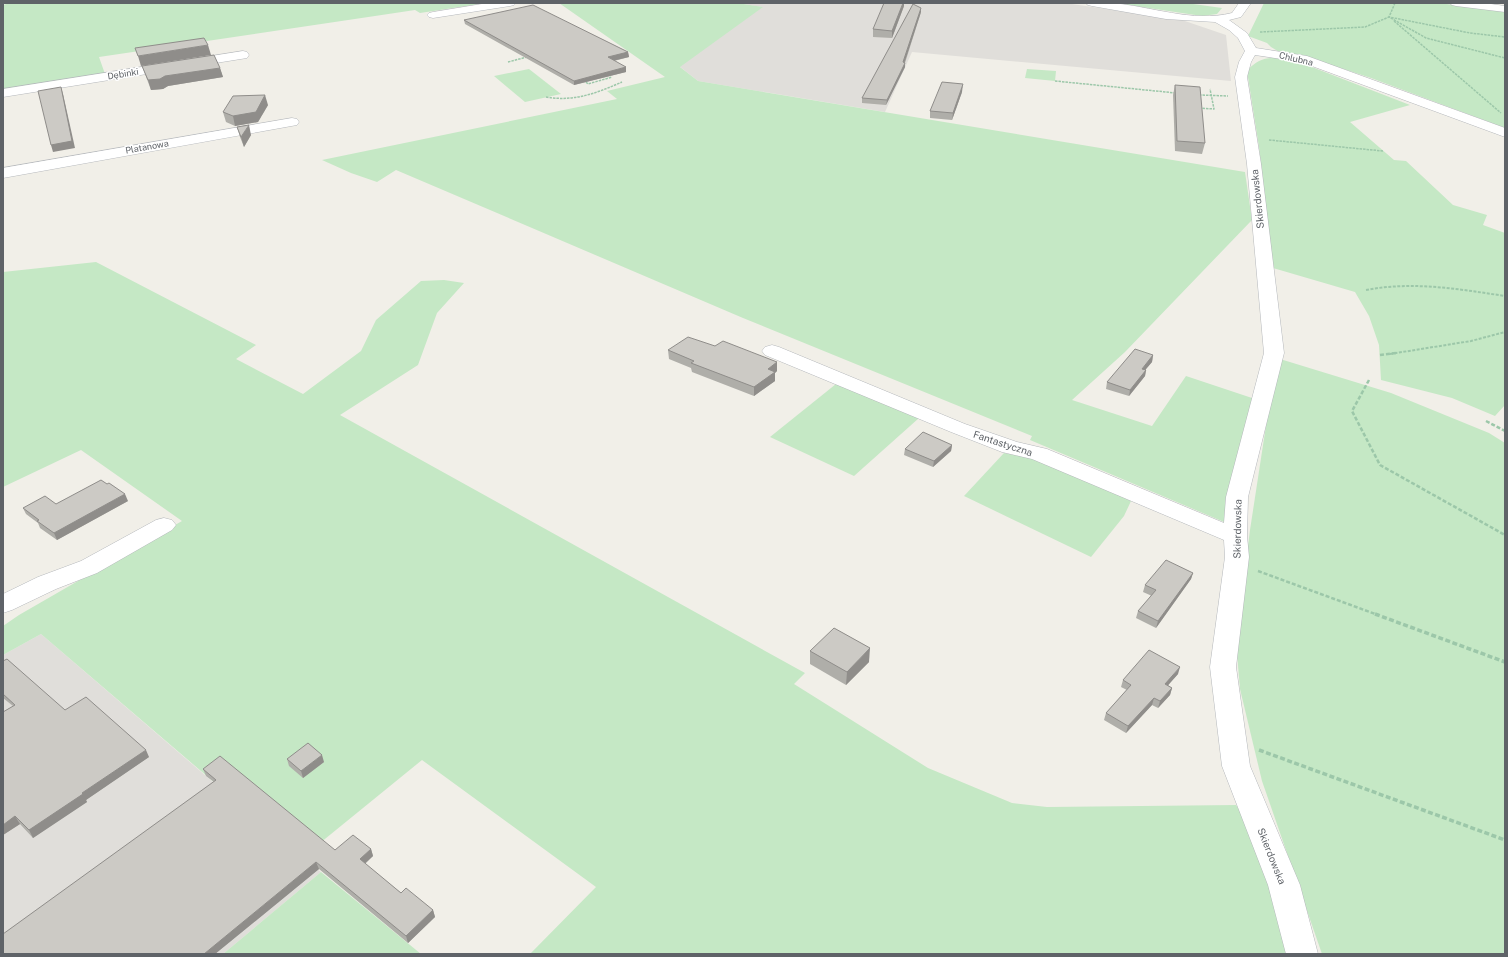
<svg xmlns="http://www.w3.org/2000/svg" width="1508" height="957" font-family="'Public Sans',sans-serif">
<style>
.industrial{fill:#e0deda}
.green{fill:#c5e8c5}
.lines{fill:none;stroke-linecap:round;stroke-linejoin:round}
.minor-casing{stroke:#b5b8bc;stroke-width:1}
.path-far3{stroke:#9cc7a9;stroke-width:1.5;stroke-dasharray:2.5 1;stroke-linecap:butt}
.path-far2{stroke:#9cc7a9;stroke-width:2;stroke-dasharray:3 1.5;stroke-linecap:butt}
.path-far1{stroke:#9cc7a9;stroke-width:2.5;stroke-dasharray:4 2;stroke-linecap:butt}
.path{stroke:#9cc7a9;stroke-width:3.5;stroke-dasharray:5 2.5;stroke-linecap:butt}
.minor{fill:#fff;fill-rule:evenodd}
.wall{fill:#afaea9}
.shaded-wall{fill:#8f8d8a}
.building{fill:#cccac5;stroke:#8f8d8a}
.labels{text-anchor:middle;stroke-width:3;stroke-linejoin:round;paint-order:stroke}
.far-street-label{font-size:9px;fill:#5f6368;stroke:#fff}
.street-label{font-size:10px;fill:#5f6368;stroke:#fff}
</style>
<rect width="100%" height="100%" fill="#f1efe8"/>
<g class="industrial">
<path d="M 737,3 L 1065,3 L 1182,20 L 1226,35 L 1231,81 L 912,52 L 885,112 L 698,81 L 679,66 L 762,7 Z"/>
<path d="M 41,634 L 206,776 L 321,872 L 223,954 L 3,954 L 3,655 Z"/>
</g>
<g class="green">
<path d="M 10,3 L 486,3 L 420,13 L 415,10 L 375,16 L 99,57 L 105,74 L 3,91 L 3,5 Z"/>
<path d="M 559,3 L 737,3 L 763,7 L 680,67 L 698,81 L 1245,172 L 1252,220 L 1125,352 L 1072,400 L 1152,426 L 1186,376 L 1255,399 L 1224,522 L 1030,440 L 1032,436 L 743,318 L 396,170 L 377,182 L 351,173 L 322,160 L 617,99 L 607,91 L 665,77 Z"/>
<path d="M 1115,3 L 1186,3 L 1222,8 L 1217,14 L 1202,16 Z"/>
<path d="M 1264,3 L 1438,3 L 1505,11 L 1505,128 L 1371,78 L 1316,60 L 1281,53 L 1271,47 L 1267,43 L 1248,36 Z"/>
<path d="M 1286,57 L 1410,105 L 1350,122 L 1394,160 L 1406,161 L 1453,205 L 1487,215 L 1483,225 L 1505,233 L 1505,405 L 1495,416 L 1452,398 L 1381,380 L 1379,345 L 1369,316 L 1355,292 L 1273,268 L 1259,147 L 1247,71 C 1259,57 1269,58 1286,57 Z"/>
<path d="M 529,69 L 561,94 L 525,102 L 494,76 Z"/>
<path d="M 1027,69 L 1056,71 L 1055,81 L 1025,78 Z"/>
<path d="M 96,262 L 256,345 L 236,359 L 303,394 L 361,351 L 376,320 L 421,281 L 444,280 L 464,283 L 437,313 L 418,365 L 340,415 L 805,673 L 794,684 L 928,768 L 1012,803 L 1047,807 L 1236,805 L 1254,832 L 1291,954 L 530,954 L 596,887 L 422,760 L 320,843 L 257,819 L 41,634 L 3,655 L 3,626 L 19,615 L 182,521 L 81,450 L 3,487 L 3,272 Z"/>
<path d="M 1280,359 L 1391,393 L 1489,433 L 1505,443 L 1505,954 L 1322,954 L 1262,781 L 1240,689 L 1236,642 L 1250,530 L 1271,393 Z"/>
<path d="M 836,384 L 919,418 L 854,476 L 770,437 Z"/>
<path d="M 1004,453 L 1043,460 L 1131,501 L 1124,516 L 1091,557 L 964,496 Z"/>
<path d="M 321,872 L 421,954 L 223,954 Z"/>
</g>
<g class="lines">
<g class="minor-casing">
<g id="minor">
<path d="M 488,3 L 516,3 L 514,5 L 510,6 L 433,18 L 429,17 L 427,15 L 429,13 L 433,12 Z"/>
<path d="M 1086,3 C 1095,3 1103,2 1111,3 C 1151,6 1192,23 1232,13 L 1239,3 L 1251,3 L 1241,17 L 1229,20 L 1247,33 L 1256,48 L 1307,56 L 1505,128 L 1505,137 L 1301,62 L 1255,55 L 1251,62 L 1247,77 L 1261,164 L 1284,353 L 1248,497 L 1247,536 L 1249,557 L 1236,667 L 1250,766 L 1300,885 L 1318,954 L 1286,954 L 1268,885 L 1222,766 L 1210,667 L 1225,557 L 1224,540 L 1032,459 L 1002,452 L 951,432 L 765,355 L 762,351 L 765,347 L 772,345 L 779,347 L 965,424 L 1017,442 L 1047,449 L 1224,523 L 1226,497 L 1264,353 L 1247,164 L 1235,77 L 1239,62 L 1245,51 L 1238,38 L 1229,30 L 1215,22 L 1166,19 L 1092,6 L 1088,5 Z"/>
<path d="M 1450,3 L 1484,3 L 1505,6 L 1505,12 L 1456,6 L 1452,5 Z"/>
<path d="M 243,51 L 247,52 L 249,55 L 247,58 L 3,97 L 3,89 Z"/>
<path d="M 292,118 L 297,119 L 299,122 L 297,125 L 3,178 L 3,168 Z"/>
<path d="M 164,518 L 172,520 L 176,525 L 172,530 L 97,573 L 56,589 L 12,610 L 3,613 L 3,594 L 38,577 L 81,561 L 156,520 Z"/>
</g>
</g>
<g class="path-far3">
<path d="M 1395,3 L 1389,17 L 1470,33 L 1505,37"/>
<path d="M 1394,21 L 1501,113"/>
<path d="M 1260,32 L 1365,27 L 1389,17 L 1426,38 L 1505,58"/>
<path d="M 508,62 L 527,57"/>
<path d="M 1055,81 L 1176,93"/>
<path d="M 586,82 L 588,84 L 612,77"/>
<path d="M 1199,95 L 1228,96"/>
<path d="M 546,97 C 574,102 597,93 622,82"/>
<path d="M 1199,108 L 1214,109 L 1210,89"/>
<path d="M 1269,140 L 1383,151"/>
</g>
<g class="path-far2">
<path d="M 1366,290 C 1413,281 1458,289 1505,296"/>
<path d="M 1390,354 L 1471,341 L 1505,332"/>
</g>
<g class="path-far1">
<path d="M 1380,355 L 1396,353"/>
<path d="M 1369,380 L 1352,411 L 1380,465 L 1505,535"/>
<path d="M 1486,421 L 1505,431"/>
<path d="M 1258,571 L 1378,615"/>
</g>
<g class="path">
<path d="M 1375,614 L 1505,662"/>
<path d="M 1259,750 L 1505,840"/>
</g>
<use href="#minor" class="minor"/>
</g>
<g class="wall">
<path d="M 904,6 L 892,38 L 873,37 L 873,29 Z"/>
<path d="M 921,12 L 905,63 L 905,67 L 886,105 L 862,103 L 862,98 Z"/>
<path d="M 464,20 L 628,52 L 629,57 L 614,61 L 626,67 L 626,72 L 574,85 L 465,24 Z"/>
<path d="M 142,66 L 220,68 L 223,77 L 168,86 L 163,89 L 151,90 Z"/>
<path d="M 1175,85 L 1205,143 L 1202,154 L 1175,151 L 1173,95 Z"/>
<path d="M 962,92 L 952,120 L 930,118 L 930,111 Z"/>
<path d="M 268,105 L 258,122 L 235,126 L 226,122 L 223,112 Z"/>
<path d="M 237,127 L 251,135 L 244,147 L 240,137 Z"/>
<path d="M 715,346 L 777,362 L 777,371 L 775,373 L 775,381 L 754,396 L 692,372 L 691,368 L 669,359 L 668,350 Z"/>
<path d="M 1153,355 L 1152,362 L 1145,370 L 1146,370 L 1145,376 L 1129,396 L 1106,389 L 1107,382 Z"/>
<path d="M 952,445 L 951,451 L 933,467 L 904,455 L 905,449 Z"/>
<path d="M 128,501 L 57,540 L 40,528 L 38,523 L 26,514 L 23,508 L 56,504 Z"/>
<path d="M 1193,573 L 1191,579 L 1156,628 L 1136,618 L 1138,611 L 1152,596 L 1143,592 L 1145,585 Z"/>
<path d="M 810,651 L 869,662 L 846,685 L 810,664 Z"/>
<path d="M 3,661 L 65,710 L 149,757 L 86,800 L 87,802 L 33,838 L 20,824 L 3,835 L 3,712 L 13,706 L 3,698 Z"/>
<path d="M 1178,674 L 1168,685 L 1172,688 L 1170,695 L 1158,708 L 1152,705 L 1126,733 L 1104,720 L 1106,713 L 1127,690 L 1121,687 L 1123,680 Z"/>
<path d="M 287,759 L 324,762 L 303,778 L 289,766 Z"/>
<path d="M 203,769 L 335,850 L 371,849 L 373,856 L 365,864 L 401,893 L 433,910 L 435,917 L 408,943 L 319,869 L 215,954 L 3,954 L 214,782 L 206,776 Z"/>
</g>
<g class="shaded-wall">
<path d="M 903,3 L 904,3 L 904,6 L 892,38 L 892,31 Z"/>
<path d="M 921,8 L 921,12 L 903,67 L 903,62 Z"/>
<path d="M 208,45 L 211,55 L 141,66 L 138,56 Z"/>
<path d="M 628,52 L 629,57 L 608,62 L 608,57 Z"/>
<path d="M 905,63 L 905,67 L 886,105 L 887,100 Z"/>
<path d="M 626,67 L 626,72 L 574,85 L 574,81 Z"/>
<path d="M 220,68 L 223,77 L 168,86 L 163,89 L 151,90 L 148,80 L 165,76 Z"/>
<path d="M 963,84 L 962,92 L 952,120 L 953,113 Z"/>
<path d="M 61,87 L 63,94 L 75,148 L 53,152 L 51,145 Z"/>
<path d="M 265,95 L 268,105 L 258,122 L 235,126 L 233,116 Z"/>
<path d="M 249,125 L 251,135 L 244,147 L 241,137 Z"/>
<path d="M 1153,355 L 1152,362 L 1141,375 L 1142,369 Z"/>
<path d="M 777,362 L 777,371 L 775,373 L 775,381 L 754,396 L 754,387 L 768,369 Z"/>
<path d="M 1146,370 L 1145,376 L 1129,396 L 1130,390 Z"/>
<path d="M 952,445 L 951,451 L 933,467 L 934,461 Z"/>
<path d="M 125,494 L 128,501 L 57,540 L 54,533 Z"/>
<path d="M 1193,573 L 1191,579 L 1156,628 L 1158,621 Z"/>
<path d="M 870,648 L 869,662 L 846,685 L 847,672 Z"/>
<path d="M 1180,667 L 1178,674 L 1163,691 L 1165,684 Z"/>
<path d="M 1172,688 L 1170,695 L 1158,708 L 1160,701 Z"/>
<path d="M 1154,698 L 1152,705 L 1126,733 L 1128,726 Z"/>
<path d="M 146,750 L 149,757 L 86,800 L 87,802 L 33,838 L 29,830 L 82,793 Z"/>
<path d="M 322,755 L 324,762 L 303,778 L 301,771 Z"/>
<path d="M 15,816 L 20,824 L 3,835 L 3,825 Z"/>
<path d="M 371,849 L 373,856 L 362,866 L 360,859 Z"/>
<path d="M 316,862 L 319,869 L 215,954 L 204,954 Z"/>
<path d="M 433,910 L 435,917 L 408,943 L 406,936 Z"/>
</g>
<g class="building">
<path d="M 884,3 L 903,3 L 892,31 L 873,29 Z"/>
<path d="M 913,4 L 921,8 L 903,62 L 905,63 L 887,100 L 862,98 Z"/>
<path d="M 533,5 L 628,52 L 608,57 L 626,67 L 574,81 L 464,20 Z"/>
<path d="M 204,38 L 208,45 L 138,56 L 135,48 Z"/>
<path d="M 214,55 L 220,68 L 165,76 L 160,79 L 148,80 L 142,66 Z"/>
<path d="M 942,82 L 963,84 L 953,113 L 930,111 Z"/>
<path d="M 1175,85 L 1200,87 L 1205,143 L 1177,141 Z"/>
<path d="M 61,87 L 72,141 L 51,145 L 38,91 Z"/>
<path d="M 265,95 L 256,112 L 233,116 L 223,112 L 233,96 Z"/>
<path d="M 249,125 L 241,137 L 237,127 Z"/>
<path d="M 688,337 L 715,346 L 723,341 L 777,362 L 768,369 L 775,372 L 754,387 L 691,363 L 694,361 L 668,350 Z"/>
<path d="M 1135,349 L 1153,355 L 1142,369 L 1146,370 L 1130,390 L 1107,382 Z"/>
<path d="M 923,432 L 952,445 L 934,461 L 905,449 Z"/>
<path d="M 101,480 L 107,484 L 109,483 L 125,494 L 54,533 L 37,521 L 39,520 L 23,508 L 45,496 L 56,504 Z"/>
<path d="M 1166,560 L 1193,573 L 1158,621 L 1138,611 L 1156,590 L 1145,585 Z"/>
<path d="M 834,628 L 870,648 L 847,672 L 810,651 Z"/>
<path d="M 1149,650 L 1180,667 L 1165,684 L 1172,688 L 1160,701 L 1154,698 L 1128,726 L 1106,713 L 1131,685 L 1123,680 Z"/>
<path d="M 7,659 L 65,710 L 86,697 L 146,750 L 82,793 L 83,794 L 29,830 L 15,816 L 3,825 L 3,712 L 15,705 L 3,694 L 3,661 Z"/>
<path d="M 308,743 L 322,755 L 301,771 L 287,759 Z"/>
<path d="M 220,756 L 335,850 L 353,835 L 371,849 L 360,859 L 401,893 L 406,888 L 433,910 L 406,936 L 316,862 L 204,954 L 3,954 L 3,934 L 216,780 L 203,769 Z"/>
</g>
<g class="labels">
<g class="far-street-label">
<text transform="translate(1296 59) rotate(13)" y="3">Chlubna</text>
<text transform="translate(123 74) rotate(-9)" y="3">Dębinki</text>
<text transform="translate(147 147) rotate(-10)" y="3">Platanowa</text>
</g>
<g class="street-label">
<text transform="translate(1257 199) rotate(-96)" y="4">Skierdowska</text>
<text transform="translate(1003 443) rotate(18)" y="4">Fantastyczna</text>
<text transform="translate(1237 529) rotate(-89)" y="4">Skierdowska</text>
<text transform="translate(1272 856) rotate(68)" y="4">Skierdowska</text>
</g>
</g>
<rect width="1508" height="957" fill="none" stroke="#5f6368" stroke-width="8"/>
</svg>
